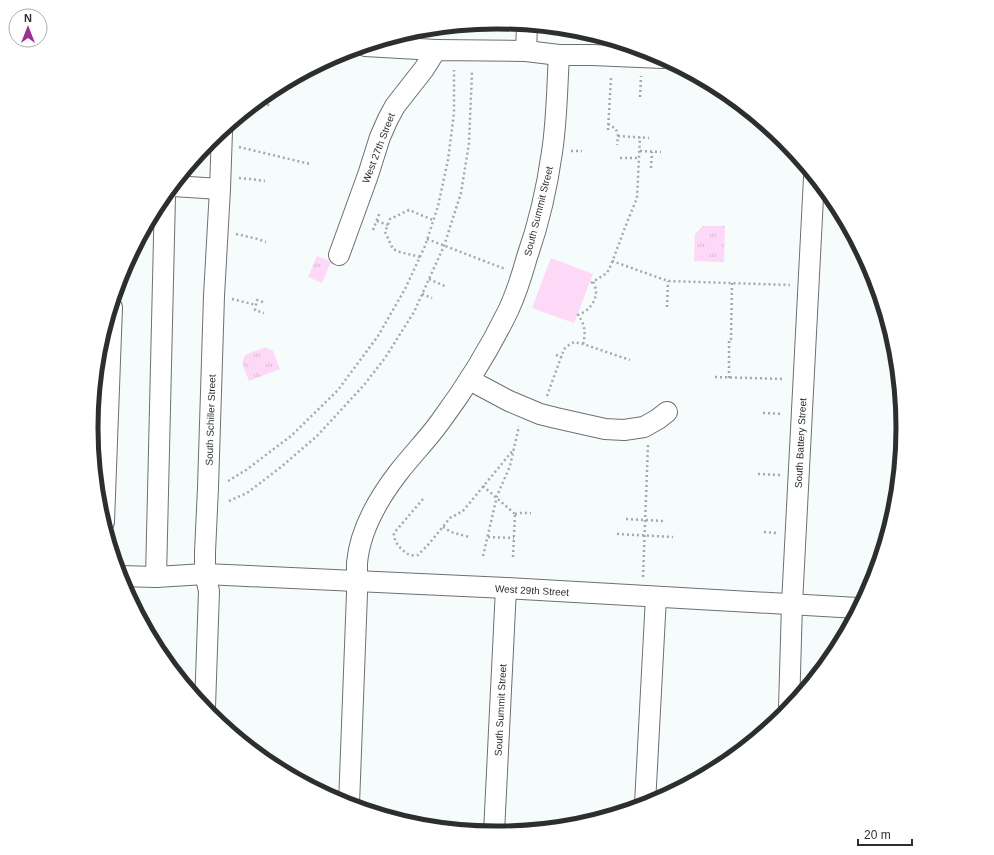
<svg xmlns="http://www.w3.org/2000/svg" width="994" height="855" font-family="Arial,sans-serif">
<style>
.grass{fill:url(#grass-tufts)}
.pitch{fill:#fdd8f7}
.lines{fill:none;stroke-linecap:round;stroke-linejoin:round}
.minor-casing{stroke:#6d7071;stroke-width:22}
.path{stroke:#a4a8a8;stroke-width:2.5;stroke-dasharray:2 3;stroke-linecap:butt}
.minor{stroke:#fff;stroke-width:20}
.labels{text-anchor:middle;stroke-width:3.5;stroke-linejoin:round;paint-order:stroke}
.street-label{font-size:10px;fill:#2d2f2f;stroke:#fff}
.rim{fill:none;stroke:#2d2f2f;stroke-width:5}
</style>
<defs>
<pattern id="grass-tufts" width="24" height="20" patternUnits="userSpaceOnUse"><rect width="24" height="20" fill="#fdd8f7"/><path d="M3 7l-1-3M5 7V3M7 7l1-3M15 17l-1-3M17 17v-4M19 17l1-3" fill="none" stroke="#d9bad4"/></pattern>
</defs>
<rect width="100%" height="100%" fill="#f6fbfb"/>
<g class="grass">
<path d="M 703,226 L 725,226 L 724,262 L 694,261 L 695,234 Z"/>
<path d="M 317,256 L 331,262 L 322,283 L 308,277 Z"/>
<path d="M 265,347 L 273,351 L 280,369 L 249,381 L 242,363 L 245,355 Z"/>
</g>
<path class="pitch" d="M 551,258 L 593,274 L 574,323 L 532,308 Z"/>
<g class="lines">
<g class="minor-casing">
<g id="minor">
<path d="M 365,46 L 436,50"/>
<path d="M 526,51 L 527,25"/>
<path d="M 173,186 L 220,189"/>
<path d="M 339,255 L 368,175 L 380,137 L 388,119 L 395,106 L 424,69 L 436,50 L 526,51 L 559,55 L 592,55 L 663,58"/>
<path d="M 470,379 L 479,385 L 509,401 L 540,414 L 556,418 L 605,429 L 624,430 L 644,427 L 658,419 L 667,412"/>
<path d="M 104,522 L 112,307"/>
<path d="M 120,576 L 156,577 L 205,574 L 506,588 L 858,608"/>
<path d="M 156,577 L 165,196"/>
<path d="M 205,707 L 209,591 L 205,574 L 205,552 L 208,488 L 214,296 L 220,189 L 222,131"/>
<path d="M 789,708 L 792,604 L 814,178"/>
<path d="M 349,804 L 357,593 C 357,583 357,573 357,563 C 360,530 378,499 398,473 C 411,456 427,440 440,422 C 466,387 489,350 508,311 C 516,294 522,275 527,257 C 539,223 547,188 552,152 C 557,120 557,87 559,55"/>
<path d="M 645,804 L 656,597"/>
<path d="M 494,833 L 506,588"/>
</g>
</g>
<g class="path">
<path d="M 640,97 L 641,76"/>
<path d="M 258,101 L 271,106"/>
<path d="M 608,124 L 616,129 L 618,136 L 617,145"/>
<path d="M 608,130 L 611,78"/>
<path d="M 618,136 L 649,138"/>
<path d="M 239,147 L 310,164"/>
<path d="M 571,151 L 582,151"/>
<path d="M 640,151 L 661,152"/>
<path d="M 620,158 L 639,158"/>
<path d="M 651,168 L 652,152"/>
<path d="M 239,178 L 250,179 L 265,181"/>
<path d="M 377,221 L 388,225"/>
<path d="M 373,230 L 380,212"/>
<path d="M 236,234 L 258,239 L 266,242"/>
<path d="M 427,239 L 505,269"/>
<path d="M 420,257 L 400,252 L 393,249 L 385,232 L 390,219 L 409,210 L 433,220"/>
<path d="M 612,261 L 668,281 L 790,285"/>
<path d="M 429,279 L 447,287"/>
<path d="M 591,283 L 607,273 L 611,265 L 626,225 L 637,198 L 640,137"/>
<path d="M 422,294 L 432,298"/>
<path d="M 232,299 L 256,305"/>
<path d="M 263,302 L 257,300 L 255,310 L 264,313"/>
<path d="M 667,307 L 668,281"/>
<path d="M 583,344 C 586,334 585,324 578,315 C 588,311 596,303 596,291 C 596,288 594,284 593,281"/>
<path d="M 556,355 L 562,357"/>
<path d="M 715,377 L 785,379"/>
<path d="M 729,378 L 729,339 L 731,339 L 732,283"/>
<path d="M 547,396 L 564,349 L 569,345 L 574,342 L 583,344 L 630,360"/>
<path d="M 763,413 L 783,414"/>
<path d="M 758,474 L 780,475"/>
<path d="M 228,481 L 246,470 L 291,436 L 338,390 L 378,336 L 405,289 L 425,246 L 438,206 L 448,160 L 454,113 L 454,70"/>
<path d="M 483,486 L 515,514"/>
<path d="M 423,499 L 394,533 C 393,541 401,550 408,554 C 411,556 415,555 418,555 L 428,545 L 450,518 L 463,511 L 514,449"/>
<path d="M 229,501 L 247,493 L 281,467 L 317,436 L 364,385 L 385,358 L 414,312 L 444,246 L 461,193 L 469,143 L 472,72"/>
<path d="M 515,514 L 520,513 L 531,513"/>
<path d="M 626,519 L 663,521"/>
<path d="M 443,527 L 451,532 L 469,537"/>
<path d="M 764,532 L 777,533"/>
<path d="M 617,534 L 673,537"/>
<path d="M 488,537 L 514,538"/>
<path d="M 483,556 L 497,496 L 510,466 L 519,426"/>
<path d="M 513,557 L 515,514"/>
<path d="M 643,577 L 648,444"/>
</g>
<use href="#minor" class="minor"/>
</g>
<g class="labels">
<g class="street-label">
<text transform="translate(378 148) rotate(-69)" y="4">West 27th Street</text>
<text transform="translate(538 211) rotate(-76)" y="4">South Summit Street</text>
<text transform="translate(210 420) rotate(-88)" y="4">South Schiller Street</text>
<text transform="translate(800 443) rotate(-87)" y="4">South Battery Street</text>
<text transform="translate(532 590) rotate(3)" y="4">West 29th Street</text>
<text transform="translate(500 710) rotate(-87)" y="4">South Summit Street</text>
</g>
</g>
<path d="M0 0H994V855H0ZM496 29H498A398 398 0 0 1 896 427V428A398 398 0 0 1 498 826H496A398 398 0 0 1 98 428V427A398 398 0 0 1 496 29Z" fill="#fff" fill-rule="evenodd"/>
<path class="rim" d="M496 29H498A398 398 0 0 1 896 427V428A398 398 0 0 1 498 826H496A398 398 0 0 1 98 428V427A398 398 0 0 1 496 29Z"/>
<g transform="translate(28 28)"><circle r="19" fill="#ffffff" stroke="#abacac"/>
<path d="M0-3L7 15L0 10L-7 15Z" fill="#9a3092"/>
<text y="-6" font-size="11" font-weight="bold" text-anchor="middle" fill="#2d2f2f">N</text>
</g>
<path d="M858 839v6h54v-6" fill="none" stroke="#2d2f2f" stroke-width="2"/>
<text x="864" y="839" font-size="12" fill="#2d2f2f" stroke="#ffffff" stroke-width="3" paint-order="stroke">20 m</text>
</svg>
